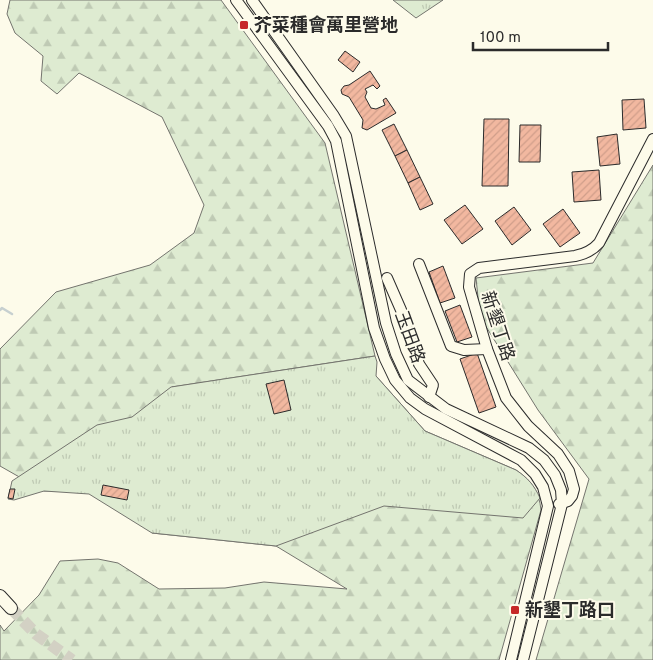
<svg xmlns="http://www.w3.org/2000/svg" width="653" height="660" font-family="Overpass,'Noto Sans TC',sans-serif">
<style>
.forest{fill:url(#forest-firs);stroke:#74746e}
.park{fill:url(#park-tufts);stroke:#74746e}
.lines{fill:none;stroke-linecap:round;stroke-linejoin:round}
.stream{stroke:#c7d0d0;stroke-width:2.5}
.building{fill:url(#building-hatch);stroke:#2b2b2b}
.major-tunnel{stroke:#d3d1c4;stroke-width:12;stroke-dasharray:12 6;stroke-linecap:butt}
.minor-casing{stroke:#2b2b2b;stroke-width:12}
.major-casing{stroke:#2b2b2b;stroke-width:14}
.minor{stroke:#fdfbea;stroke-width:10}
.major{stroke:#fdfbea;stroke-width:12}
.poi-dot{fill:#c62828;stroke:#fdfbea;stroke-width:2}
.labels{text-anchor:middle;stroke-width:4;stroke-linejoin:round;paint-order:stroke}
.poi-label{font-size:18px;font-weight:bold;fill:#2b2b2b;stroke:#fdfbea;text-anchor:start}
.street-label{font-size:18px;fill:#2b2b2b;stroke:#fdfbea}
</style>
<defs>
<pattern id="forest-firs" width="22" height="20" patternUnits="userSpaceOnUse" patternTransform="scale(1.25)"><rect width="22" height="20" fill="#deebd1"/><path d="M5 1l3.5 6h-7zM16 11l3.5 6h-7z" fill="#bfcab4"/></pattern>
<pattern id="park-tufts" width="24" height="20" patternUnits="userSpaceOnUse" patternTransform="scale(1.25)"><rect width="24" height="20" fill="#deebd1"/><path d="M3 7l-1-3M5 7V3M7 7l1-3M15 17l-1-3M17 17v-4M19 17l1-3" fill="none" stroke="#bfcab4"/></pattern>
<pattern id="building-hatch" width="6" height="6" patternUnits="userSpaceOnUse" patternTransform="scale(1.25)"><rect width="6" height="6" fill="#f2b8a0"/><path d="M-1 1l2-2M0 6l6-6M5 7l2-2" fill="none" stroke="#d09e8a"/></pattern>
</defs>
<rect width="100%" height="100%" fill="#fdfbea"/>
<g class="forest">
<path d="M 10,0 L 221,0 L 325,143 L 375,356 L 172,387 L 376,376 L 425,431 L 516,470 C 532,481 539,491 541,510 L 499,660 L 0,660 L 0,625 L 4,631 L 39,595 L 60,561 L 98,559 L 118,563 L 159,589 L 225,588 L 264,582 L 347,589 L 276,546 L 152,533 L 147,491 L 44,491 L 0,466 L 0,349 L 56,292 L 150,265 L 194,233 L 204,205 L 162,117 L 79,73 L 57,94 L 41,81 L 43,56 L 15,33 L 7,14 Z"/>
<path d="M 653,165 L 653,660 L 536,660 L 589,479 L 538,410 L 480,317 L 476,278 L 593,263 Z"/>
</g>
<g class="park">
<path d="M 393,0 L 443,0 L 416,18 Z"/>
<path d="M 375,356 L 377,362 L 376,376 L 425,431 L 516,470 C 528,478 534,485 540,498 L 523,518 L 384,506 L 276,546 L 152,533 L 89,494 L 44,491 L 14,500 L 8,499 L 12,481 L 97,425 L 132,417 L 171,387 Z"/>
</g>
<g class="lines">
<path class="stream" d="M 0,310 L 2,308 L 12,314"/>
</g>
<g class="building">
<path d="M 345,51 L 360,62 L 353,72 L 338,60 Z"/>
<path d="M 370,71 L 380,86 L 377,89 L 373,85 L 365,89 L 367,92 L 365,97 L 371,108 L 376,109 L 385,105 L 383,100 L 386,98 L 396,113 L 367,130 L 362,128 L 363,120 L 349,97 L 342,94 L 341,90 L 344,86 L 349,85 Z"/>
<path d="M 644,99 L 646,128 L 623,130 L 622,100 Z"/>
<path d="M 484,119 L 509,119 L 508,186 L 482,186 Z"/>
<path d="M 394,124 L 407,150 L 395,156 L 382,130 Z"/>
<path d="M 520,125 L 541,125 L 540,162 L 519,162 Z"/>
<path d="M 617,134 L 620,164 L 600,166 L 597,137 Z"/>
<path d="M 407,150 L 420,177 L 408,183 L 395,156 Z"/>
<path d="M 599,170 L 601,200 L 574,202 L 572,172 Z"/>
<path d="M 420,177 L 433,204 L 420,210 L 408,183 Z"/>
<path d="M 465,205 L 483,229 L 462,244 L 444,220 Z"/>
<path d="M 514,207 L 531,230 L 512,245 L 495,221 Z"/>
<path d="M 563,209 L 580,233 L 560,247 L 543,224 Z"/>
<path d="M 443,266 L 455,298 L 440,303 L 429,272 Z"/>
<path d="M 460,305 L 472,337 L 457,342 L 445,311 Z"/>
<path d="M 477,353 L 496,407 L 479,413 L 460,359 Z"/>
<path d="M 284,380 L 291,410 L 274,414 L 266,384 Z"/>
<path d="M 103,485 L 129,490 L 127,500 L 101,495 Z"/>
<path d="M 10,489 L 15,489 L 13,499 L 8,498 Z"/>
</g>
<g class="lines">
<path class="major-tunnel" d="M 11,608 L 36,634 L 72,660"/>
<g class="minor-casing">
<g id="minor">
<path d="M 236,0 L 328,126 L 336,141 L 374,328 L 385,359 L 395,380 L 410,398 L 425,409 L 521,460 L 535,474 L 543,487 L 548,506 L 511,660"/>
<path d="M 252,0 L 334,116 L 346,136 L 386,323 L 396,354 L 408,380 L 446,409 L 529,448 L 544,460 L 555,475 L 561,490 L 562,504 L 523,660"/>
<path d="M 419,264 L 451,346 L 464,350 L 487,349"/>
<path d="M 387,278 L 401,310 L 419,364 L 433,385 L 429,397"/>
<path d="M 559,504 L 568,501 L 572,496 L 574,489 L 569,471 L 558,454 L 528,426 L 506,398 L 487,349 L 469,287 L 470,274 L 479,268 L 575,256 C 585,254 592,251 599,243 L 653,139"/>
</g>
</g>
<g class="major-casing">
<path id="major" d="M 0,596 L 11,608"/>
</g>
<use href="#minor" class="minor"/>
<use href="#major" class="major"/>
</g>
<g class="poi-dot">
<rect x="239" y="20" width="10" height="10" rx="2.5"/>
<rect x="510" y="605" width="10" height="10" rx="2.5"/>
</g>
<g class="labels">
<g class="poi-label">
<text x="254" y="31">芥菜種會萬里營地</text>
<text x="525" y="616">新墾丁路口</text>
</g>
<g class="street-label">
<text transform="translate(498 326) rotate(72)" y="6">新墾丁路</text>
<text transform="translate(410 337) rotate(70)" y="6">玉田路</text>
</g>
</g>
<path d="M473 42v8h135v-8" fill="none" stroke="#2b2b2b" stroke-width="2.5"/>
<text x="480" y="42" font-size="15" fill="#2b2b2b" stroke="#fdfbea" stroke-width="4" paint-order="stroke">100 m</text>
</svg>
